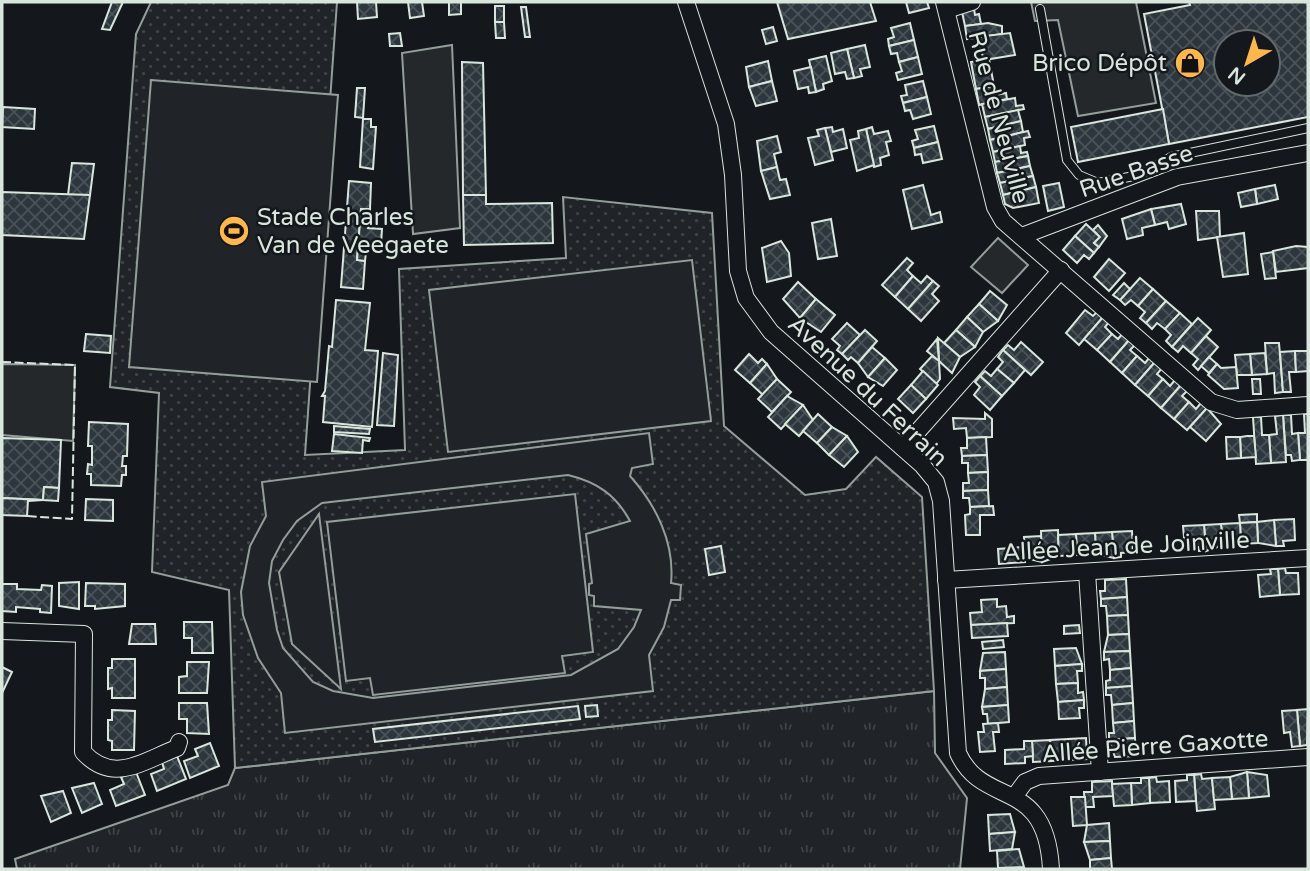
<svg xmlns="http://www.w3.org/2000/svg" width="1310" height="871" font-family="'Varela Round',sans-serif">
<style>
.grass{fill:url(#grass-tufts);stroke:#939e99;stroke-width:2}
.park{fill:url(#park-dots);stroke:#939e99;stroke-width:2}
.pitch{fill:#202428;stroke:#939e99;stroke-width:2;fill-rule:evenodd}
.parking{fill:#24282b;stroke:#939e99;stroke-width:2}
.building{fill:url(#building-cross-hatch);stroke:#d8e6dc;stroke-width:2;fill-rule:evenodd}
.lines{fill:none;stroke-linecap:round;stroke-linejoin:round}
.lane-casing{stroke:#d8e6dc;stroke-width:10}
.street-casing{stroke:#d8e6dc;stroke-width:18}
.lane{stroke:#14181c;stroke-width:8}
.street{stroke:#14181c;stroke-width:16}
.fence{stroke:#d8e6dc;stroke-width:2;stroke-dasharray:9 3.5;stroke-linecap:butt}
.labels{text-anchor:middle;stroke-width:5;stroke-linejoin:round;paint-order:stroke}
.poi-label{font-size:24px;fill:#d8e6dc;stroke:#14181c;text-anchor:end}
.street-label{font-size:24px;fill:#d8e6dc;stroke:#14181c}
</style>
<defs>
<pattern id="grass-tufts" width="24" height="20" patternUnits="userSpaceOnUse" patternTransform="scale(1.75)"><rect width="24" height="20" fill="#202428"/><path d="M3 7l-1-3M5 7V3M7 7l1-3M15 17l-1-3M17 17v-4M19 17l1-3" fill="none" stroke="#404447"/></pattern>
<pattern id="park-dots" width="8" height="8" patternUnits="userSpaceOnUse" patternTransform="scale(1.75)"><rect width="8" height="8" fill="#202428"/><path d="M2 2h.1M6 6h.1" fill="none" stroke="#404447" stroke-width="1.8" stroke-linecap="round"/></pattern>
<pattern id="building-cross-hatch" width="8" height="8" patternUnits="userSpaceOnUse" patternTransform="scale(1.75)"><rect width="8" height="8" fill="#2c363c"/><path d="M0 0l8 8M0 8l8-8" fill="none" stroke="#4a5358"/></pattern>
</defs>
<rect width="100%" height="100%" fill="#14181c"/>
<path class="grass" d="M 934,691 L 935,753 L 967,798 L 960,869 L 17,869 L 15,859 L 228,785 L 235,768 Z"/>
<path class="park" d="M 151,2 L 337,2 L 305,455 L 405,450 L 399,269 L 566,258 L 563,197 L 712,213 L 724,426 L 805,495 L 846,489 L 876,457 L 922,497 L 934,691 L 235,768 L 229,590 L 152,572 L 159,393 L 110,387 L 136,34 Z"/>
<g class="pitch">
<path d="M 151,80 L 338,95 L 317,382 L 129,367 Z"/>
<path d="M 692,260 L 711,421 L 448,452 L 429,290 Z"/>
<path d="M 649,433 L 653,464 L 632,468 L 630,476 C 656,505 675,543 671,583 L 681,585 L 680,600 L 671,600 L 664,627 L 649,655 L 653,691 L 285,733 L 281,693 L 258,658 L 243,615 L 241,592 L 250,546 L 266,516 L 262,482 ZM 568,475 C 597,482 616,495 630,521 L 586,534 L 592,583 L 589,584 L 589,595 L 594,596 L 594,606 L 641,610 L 634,627 L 618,649 L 571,675 L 373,698 L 333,691 L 313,682 L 283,648 L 277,630 L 269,583 L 272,561 L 283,540 L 297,521 L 322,503 Z"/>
<path d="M 575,494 L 593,652 L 562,656 L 565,673 L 373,695 L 370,678 L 346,681 L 327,522 Z"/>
<path d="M 319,514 L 341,689 L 292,644 L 279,572 Z"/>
</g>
<g class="parking">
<path d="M 1031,2 L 1136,2 L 1156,103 L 1078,116 L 1058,20 L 1035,21 Z"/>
<path d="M 452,45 L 460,228 L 413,234 L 402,53 Z"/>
<path d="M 998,238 L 1028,265 L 1002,293 L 971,267 Z"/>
<path d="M 2,364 L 75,365 L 73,441 L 2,435 Z"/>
</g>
<g class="building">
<path d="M 112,2 L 123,2 L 110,30 L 102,29 Z"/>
<path d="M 357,2 L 376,2 L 377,17 L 358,19 Z"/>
<path d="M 408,2 L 422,2 L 424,16 L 410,18 Z"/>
<path d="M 449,2 L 461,2 L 461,14 L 449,15 Z"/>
<path d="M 777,2 L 870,2 L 876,21 L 788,39 Z"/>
<path d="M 906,2 L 927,2 L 929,8 L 909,13 Z"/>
<path d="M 1189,2 L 1308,2 L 1308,117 L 1169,144 L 1144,14 L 1190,5 ZM 1226,42 L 1268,42 L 1268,84 L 1226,84 Z"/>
<rect x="495" y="6" width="9" height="16"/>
<path d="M 521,7 L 526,7 L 530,37 L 525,37 Z"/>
<path d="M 974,9 L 975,15 L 979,14 L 981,24 L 965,26 L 962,12 Z"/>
<path d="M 495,22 L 504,22 L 505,38 L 496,38 Z"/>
<path d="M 910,23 L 914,40 L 889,46 L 888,39 L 894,37 L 891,28 Z"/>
<path d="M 988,23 L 1002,26 L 1002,34 L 967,39 L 965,26 Z"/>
<path d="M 773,27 L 777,41 L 766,44 L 762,30 Z"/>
<path d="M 400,33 L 402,46 L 390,46 L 389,34 Z"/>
<path d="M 1010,33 L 1015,55 L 984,60 L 977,37 Z"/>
<path d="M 914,40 L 918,57 L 899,62 L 897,53 L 891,54 L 889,46 Z"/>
<path d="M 865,45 L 870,67 L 860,69 L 862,76 L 854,78 L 847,49 Z"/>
<path d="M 847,49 L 854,78 L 847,79 L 845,72 L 835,74 L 831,53 Z"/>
<path d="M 826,56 L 832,81 L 823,84 L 824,89 L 816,92 L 809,60 Z"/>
<path d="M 918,57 L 922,74 L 898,80 L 896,73 L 902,71 L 899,62 Z"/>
<path d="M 989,59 L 994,86 L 976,89 L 971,62 Z"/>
<path d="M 768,61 L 772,81 L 749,87 L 746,67 Z"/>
<path d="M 462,62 L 483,63 L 486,195 L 463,195 Z"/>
<path d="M 811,67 L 816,92 L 809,93 L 808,87 L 798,89 L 794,71 Z"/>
<path d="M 772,81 L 777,101 L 756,106 L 749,87 Z"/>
<path d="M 923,81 L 927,97 L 903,103 L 901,96 L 907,95 L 905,85 Z"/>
<path d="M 994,86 L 995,95 L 1006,93 L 1007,99 L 979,105 L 976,89 Z"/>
<path d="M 357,88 L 365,88 L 363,118 L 355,117 Z"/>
<path d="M 927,97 L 931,114 L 913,119 L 910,110 L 905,111 L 903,103 Z"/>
<path d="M 1015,98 L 1016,106 L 1023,105 L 1024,109 L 985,117 L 982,104 Z"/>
<path d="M 3,107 L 35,109 L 34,129 L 2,127 Z"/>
<path d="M 1163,109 L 1169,144 L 1078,162 L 1071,127 Z"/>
<path d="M 1018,110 L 1021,121 L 988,129 L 985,117 Z"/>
<path d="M 363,119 L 371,119 L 371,127 L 376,127 L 373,169 L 360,167 Z"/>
<path d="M 1021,121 L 1023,132 L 990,140 L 988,129 Z"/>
<path d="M 934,126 L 938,142 L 914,148 L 912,141 L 918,139 L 915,130 Z"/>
<path d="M 832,127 L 833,132 L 843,129 L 847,148 L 831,152 L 825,128 Z"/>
<path d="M 872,127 L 874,134 L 888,131 L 891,141 L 886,142 L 889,155 L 880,158 L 881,165 L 874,167 L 866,129 Z"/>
<path d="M 825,128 L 833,160 L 815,165 L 808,138 L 819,136 L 817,130 Z"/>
<path d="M 866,129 L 874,165 L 857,171 L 850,140 L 859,138 L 858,131 Z"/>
<path d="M 1028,131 L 1030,137 L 1024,138 L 1025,145 L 993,152 L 990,140 Z"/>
<path d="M 777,136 L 781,152 L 774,154 L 777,167 L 761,171 L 757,141 Z"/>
<path d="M 938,142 L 942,159 L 923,163 L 921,154 L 915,155 L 914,148 Z"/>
<path d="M 1020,146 L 1021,153 L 1027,152 L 1028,156 L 995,162 L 993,152 Z"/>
<path d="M 1028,156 L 1030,166 L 997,173 L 995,162 Z"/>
<path d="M 72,163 L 94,164 L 90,195 L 68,195 Z"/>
<path d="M 1030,166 L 1033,176 L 1000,183 L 997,173 Z"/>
<path d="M 777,167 L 780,180 L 786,179 L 790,195 L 770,199 L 761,171 Z"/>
<path d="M 1033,176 L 1036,187 L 1003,195 L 1000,183 Z"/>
<path d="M 349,181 L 371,183 L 370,209 L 361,209 L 357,260 L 365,261 L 363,289 L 341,287 Z"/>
<path d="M 1059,183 L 1064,207 L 1048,211 L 1043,186 Z"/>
<path d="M 923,185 L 931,215 L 940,212 L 942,222 L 912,229 L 903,190 Z"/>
<path d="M 1275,185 L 1278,199 L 1257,204 L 1255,189 Z"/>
<path d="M 1036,187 L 1039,203 L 1013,208 L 1005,204 L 1003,195 Z"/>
<path d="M 1255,189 L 1257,204 L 1241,207 L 1238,193 Z"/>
<path d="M 2,192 L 90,195 L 84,239 L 2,235 Z"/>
<path d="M 463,195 L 486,195 L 486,204 L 552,203 L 553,243 L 464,245 Z"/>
<path d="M 1181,204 L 1186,224 L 1169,229 L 1167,222 L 1155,225 L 1151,209 Z"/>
<path d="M 361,209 L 370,209 L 368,228 L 382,229 L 381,244 L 367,243 L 365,261 L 357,260 Z"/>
<path d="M 1151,209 L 1155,225 L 1142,228 L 1143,235 L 1127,239 L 1122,219 Z"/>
<path d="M 1196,211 L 1219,211 L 1220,237 L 1198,240 Z"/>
<path d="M 831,219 L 837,256 L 818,259 L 812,223 Z"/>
<path d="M 1086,224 L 1100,237 L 1094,243 L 1099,247 L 1094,253 L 1075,236 Z"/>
<path d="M 1098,225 L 1107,236 L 1099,247 L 1094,243 L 1100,237 L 1093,230 Z"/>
<path d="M 1244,233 L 1248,274 L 1223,277 L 1217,237 Z"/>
<path d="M 1075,236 L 1094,253 L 1089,259 L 1084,255 L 1077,263 L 1063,250 Z"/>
<path d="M 781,241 L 789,253 L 791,276 L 767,282 L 762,248 Z"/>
<path d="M 1296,246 L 1308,247 L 1308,268 L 1276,272 L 1273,251 Z"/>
<path d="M 1273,252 L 1276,278 L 1265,279 L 1261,254 Z"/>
<path d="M 907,258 L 913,263 L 907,270 L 913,276 L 895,297 L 882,285 Z"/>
<path d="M 1109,259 L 1125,273 L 1109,291 L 1094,277 Z"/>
<path d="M 913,276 L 921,283 L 927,276 L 933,281 L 908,309 L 895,297 Z"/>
<path d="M 1140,278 L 1153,289 L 1138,306 L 1131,300 L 1125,305 L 1120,300 Z"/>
<path d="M 933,281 L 939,286 L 932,294 L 939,301 L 921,321 L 908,309 Z"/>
<path d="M 798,282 L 816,299 L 800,318 L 783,299 Z"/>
<path d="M 1124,283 L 1130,289 L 1120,300 L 1113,295 Z"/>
<path d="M 1153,289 L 1166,301 L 1146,323 L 1140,318 L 1145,312 L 1138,306 Z"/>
<path d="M 990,291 L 1007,305 L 998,321 L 979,304 Z"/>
<path d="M 816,299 L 835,315 L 821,332 L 800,318 Z"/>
<path d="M 336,300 L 370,303 L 365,350 L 378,351 L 372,427 L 323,422 L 325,396 L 322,396 L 325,391 L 329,346 L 332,347 Z"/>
<path d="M 1166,301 L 1180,313 L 1165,329 L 1157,323 L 1152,329 L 1146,323 Z"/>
<path d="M 979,304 L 998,321 L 983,332 L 967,317 Z"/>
<path d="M 1085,310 L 1093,316 L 1098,311 L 1104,316 L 1079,345 L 1066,333 Z"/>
<path d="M 1180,313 L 1192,324 L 1172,347 L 1166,341 L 1171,335 L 1165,329 Z"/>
<path d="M 1104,316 L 1110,321 L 1105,327 L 1112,334 L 1097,350 L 1084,339 Z"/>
<path d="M 967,317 L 983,332 L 975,347 L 956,330 Z"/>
<path d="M 1198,318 L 1211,330 L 1191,353 L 1183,346 L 1178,352 L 1172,347 Z"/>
<path d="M 847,323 L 860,335 L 842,354 L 837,350 L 840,346 L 832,339 Z"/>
<path d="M 865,330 L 877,341 L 858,363 L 851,357 L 848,360 L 842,354 Z"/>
<path d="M 956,330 L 975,347 L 960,357 L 944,343 Z"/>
<path d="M 1123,333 L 1130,339 L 1110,362 L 1097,350 L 1112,334 L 1118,339 Z"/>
<path d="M 86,334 L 111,336 L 110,353 L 84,351 Z"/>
<path d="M 1206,336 L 1218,347 L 1198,370 L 1193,365 L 1198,359 L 1191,353 Z"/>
<path d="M 938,338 L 960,357 L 952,373 L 939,361 Z"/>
<path d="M 937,339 L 939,361 L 927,351 Z"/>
<path d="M 1130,339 L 1136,344 L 1130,350 L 1137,356 L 1122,373 L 1110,362 Z"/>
<path d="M 1021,342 L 1043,362 L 1031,375 L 1003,350 L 1008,345 L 1014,350 Z"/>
<path d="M 1265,343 L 1279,343 L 1283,392 L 1275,393 L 1274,373 L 1267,374 Z"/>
<path d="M 872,347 L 885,358 L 868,377 L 858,363 Z"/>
<path d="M 1003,350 L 1025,370 L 1014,383 L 997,369 L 1003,362 L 998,357 Z"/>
<path d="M 1295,351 L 1296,372 L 1289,372 L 1291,392 L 1283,392 L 1280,352 Z"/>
<path d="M 1295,351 L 1308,351 L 1308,371 L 1296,372 Z"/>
<path d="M 383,353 L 398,355 L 394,426 L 377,425 Z"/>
<path d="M 1265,353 L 1267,374 L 1252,375 L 1250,354 Z"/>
<path d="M 749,354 L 758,363 L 762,359 L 767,364 L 750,383 L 735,370 Z"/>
<path d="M 1250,354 L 1252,375 L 1237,375 L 1235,355 Z"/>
<path d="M 932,356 L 939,361 L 940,379 L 936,384 L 920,369 Z"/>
<path d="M 1137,356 L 1145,363 L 1150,357 L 1155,362 L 1135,385 L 1122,373 Z"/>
<path d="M 1209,357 L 1217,364 L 1209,373 L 1201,366 Z"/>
<path d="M 885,358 L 897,370 L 883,386 L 868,377 Z"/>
<path d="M 1155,362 L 1162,368 L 1157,374 L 1163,379 L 1148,396 L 1135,385 Z"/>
<path d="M 767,364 L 777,379 L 763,395 L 750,383 Z"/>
<path d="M 1217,364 L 1221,368 L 1236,367 L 1238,388 L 1224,389 L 1208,375 Z"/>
<path d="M 997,369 L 1014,383 L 1002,396 L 980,376 L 985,371 L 991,376 Z"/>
<path d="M 923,371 L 938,385 L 926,399 L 911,385 Z"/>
<path d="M 980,376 L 1002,396 L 990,410 L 974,395 L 980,387 L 975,382 Z"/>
<path d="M 777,379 L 791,392 L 772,412 L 758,399 Z"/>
<path d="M 1163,379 L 1170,386 L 1175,380 L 1181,385 L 1161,408 L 1148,396 Z"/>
<path d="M 1252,379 L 1260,379 L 1261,394 L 1253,394 Z"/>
<path d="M 911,385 L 926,399 L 913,413 L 898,399 Z"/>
<path d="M 1181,385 L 1187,391 L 1182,396 L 1189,402 L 1174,419 L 1161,408 Z"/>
<path d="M 787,396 L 803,405 L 781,429 L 768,417 Z"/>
<path d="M 1189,402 L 1196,409 L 1201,403 L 1207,408 L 1187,430 L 1174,419 Z"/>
<path d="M 803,405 L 813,420 L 799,436 L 785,424 Z"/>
<path d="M 1207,408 L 1221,424 L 1206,441 L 1190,427 Z"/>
<path d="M 985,413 L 992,419 L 992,437 L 967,438 L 966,428 L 954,429 L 953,418 L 985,419 Z"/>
<path d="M 818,414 L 832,427 L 817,443 L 803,431 Z"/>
<path d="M 1304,414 L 1308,414 L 1308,460 L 1300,460 L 1298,433 L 1305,433 Z"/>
<path d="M 1283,415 L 1291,415 L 1292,434 L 1298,433 L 1300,460 L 1292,461 L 1291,455 L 1286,455 Z"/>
<path d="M 1283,415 L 1286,462 L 1271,463 L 1269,435 L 1277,434 L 1275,416 Z"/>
<path d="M 1253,417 L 1261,417 L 1262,435 L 1269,435 L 1271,463 L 1256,464 Z"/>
<path d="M 89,422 L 128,424 L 127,456 L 123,456 L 122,466 L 126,466 L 126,475 L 122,475 L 121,486 L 91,485 L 91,474 L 87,474 L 88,464 L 92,465 L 92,446 L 88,446 Z"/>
<path d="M 334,426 L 370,429 L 369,434 L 334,432 Z"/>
<path d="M 832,427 L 847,436 L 829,455 L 817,443 Z"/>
<path d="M 334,434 L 370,438 L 369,441 L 363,440 L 362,453 L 332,451 Z"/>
<path d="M 847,436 L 858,452 L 844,467 L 829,455 Z"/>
<path d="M 1247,436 L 1254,436 L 1256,457 L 1241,458 L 1240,437 Z"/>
<path d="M 986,437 L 987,455 L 962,456 L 961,448 L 967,448 L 967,438 Z"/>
<path d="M 1226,437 L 1240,437 L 1241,458 L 1227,459 Z"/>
<path d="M 2,438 L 61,440 L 59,488 L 44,487 L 43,500 L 2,498 Z"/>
<path d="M 987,455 L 988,472 L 968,473 L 968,463 L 962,463 L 962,456 Z"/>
<path d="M 988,472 L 988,490 L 963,491 L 963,483 L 969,483 L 968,473 Z"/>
<path d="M 44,487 L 59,488 L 58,501 L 43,500 Z"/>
<path d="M 988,490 L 989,506 L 970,507 L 969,498 L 963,498 L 963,491 Z"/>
<path d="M 2,498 L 43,500 L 28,501 L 27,516 L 2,515 Z"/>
<path d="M 86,499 L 113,500 L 113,521 L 85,520 Z"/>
<path d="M 993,506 L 994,515 L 980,515 L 980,535 L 966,535 L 965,515 L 970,514 L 970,507 Z"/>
<path d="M 1257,514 L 1257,522 L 1240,523 L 1239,515 Z"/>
<path d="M 1294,519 L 1295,540 L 1283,541 L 1284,546 L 1276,546 L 1274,520 Z"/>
<path d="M 1274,520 L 1276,546 L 1258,543 L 1257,522 Z"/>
<path d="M 1257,522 L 1258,543 L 1241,544 L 1240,523 Z"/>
<path d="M 1240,523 L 1241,544 L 1223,545 L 1221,524 Z"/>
<path d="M 1221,524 L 1223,545 L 1206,551 L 1204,525 Z"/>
<path d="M 1204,525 L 1206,551 L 1199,551 L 1198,547 L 1185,548 L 1183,526 Z"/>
<path d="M 1058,530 L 1059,556 L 1042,562 L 1041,531 Z"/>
<path d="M 1132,531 L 1133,552 L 1121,553 L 1121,557 L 1114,558 L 1112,532 Z"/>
<path d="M 1112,532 L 1114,558 L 1096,554 L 1095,533 Z"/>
<path d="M 1095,533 L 1096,554 L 1077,555 L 1076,534 Z"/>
<path d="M 1076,534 L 1077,555 L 1059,556 L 1058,535 Z"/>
<path d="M 1041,536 L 1042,562 L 1025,558 L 1024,537 Z"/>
<path d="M 721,546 L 725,572 L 709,575 L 705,549 Z"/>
<path d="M 1024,547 L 1025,562 L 999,564 L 998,549 Z"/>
<path d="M 1285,568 L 1286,573 L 1298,573 L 1299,594 L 1280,595 L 1278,569 Z"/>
<path d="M 1270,569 L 1278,569 L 1280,595 L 1260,597 L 1258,575 L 1271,574 Z"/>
<path d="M 1126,579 L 1127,597 L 1101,599 L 1100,591 L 1105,591 L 1105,580 Z"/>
<path d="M 79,582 L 79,609 L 59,606 L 59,583 Z"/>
<path d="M 86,583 L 125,584 L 125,606 L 95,609 L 95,606 L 85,606 Z"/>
<path d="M 2,584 L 17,584 L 17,589 L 41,590 L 42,585 L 52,586 L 51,613 L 40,612 L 40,609 L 16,607 L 16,612 L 2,611 Z"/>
<path d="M 1127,597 L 1128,615 L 1107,616 L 1106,606 L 1101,606 L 1101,599 Z"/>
<path d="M 997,599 L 997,607 L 1006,606 L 1007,617 L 1014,616 L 1014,623 L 971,625 L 970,613 L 982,612 L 981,600 Z"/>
<path d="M 1128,615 L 1129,634 L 1108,635 L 1107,616 Z"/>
<path d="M 184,622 L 212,622 L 213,653 L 192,653 L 192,638 L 184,638 Z"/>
<path d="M 1007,623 L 1008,636 L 972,638 L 971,625 Z"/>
<path d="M 132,624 L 155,624 L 156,644 L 129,644 Z"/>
<path d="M 1079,625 L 1080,633 L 1064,634 L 1064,626 Z"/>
<path d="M 1129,634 L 1130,651 L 1104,652 L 1108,635 Z"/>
<path d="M 1003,640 L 1004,647 L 983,649 L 982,642 Z"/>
<path d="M 1076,648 L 1082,664 L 1055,666 L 1054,649 Z"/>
<path d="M 1130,651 L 1131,668 L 1110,670 L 1109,659 L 1104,660 L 1104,652 Z"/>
<path d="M 1005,652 L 1006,669 L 980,671 L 983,653 Z"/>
<path d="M 112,659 L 135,659 L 135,698 L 112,698 L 112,688 L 108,689 L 108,668 L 112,668 Z"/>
<path d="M 187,662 L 209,662 L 207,693 L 179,693 L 179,677 L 187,676 Z"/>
<path d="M 1082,664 L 1082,671 L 1077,671 L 1078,683 L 1056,684 L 1055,666 Z"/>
<path d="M 2,667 L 12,672 L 2,693 Z"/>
<path d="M 1131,668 L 1132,686 L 1106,688 L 1106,681 L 1110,680 L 1110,670 Z"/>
<path d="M 1006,669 L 1007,687 L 985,689 L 985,678 L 980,678 L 980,671 Z"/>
<path d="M 1078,683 L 1078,693 L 1083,692 L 1084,700 L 1058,702 L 1056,684 Z"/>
<path d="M 1132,686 L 1133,703 L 1112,705 L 1111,695 L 1106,695 L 1106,688 Z"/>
<path d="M 1007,687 L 1008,705 L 982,707 L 985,689 Z"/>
<path d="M 1084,700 L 1084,708 L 1079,708 L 1080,718 L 1059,719 L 1058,702 Z"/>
<path d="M 179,703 L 207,703 L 209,734 L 187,733 L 187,719 L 179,719 Z"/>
<path d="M 1133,703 L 1134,721 L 1113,723 L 1112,705 Z"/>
<path d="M 597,705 L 598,716 L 586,717 L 585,706 Z"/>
<path d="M 1008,705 L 1009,722 L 988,724 L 987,714 L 983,714 L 982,707 Z"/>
<path d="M 578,706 L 580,719 L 375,742 L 373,729 Z"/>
<path d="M 1308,709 L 1307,745 L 1300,746 L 1297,710 Z"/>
<path d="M 112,710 L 135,711 L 134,750 L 112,750 L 112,741 L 108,740 L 108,720 L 112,720 Z"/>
<path d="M 1297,710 L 1300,746 L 1292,747 L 1290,732 L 1284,733 L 1282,711 Z"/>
<path d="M 1134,721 L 1135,738 L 1109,740 L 1109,733 L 1114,733 L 1113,723 Z"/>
<path d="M 998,723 L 999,732 L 993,732 L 995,751 L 980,752 L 978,732 L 984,732 L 983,724 Z"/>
<path d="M 1086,738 L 1087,759 L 1069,760 L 1068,739 Z"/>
<path d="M 1135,738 L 1136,756 L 1115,757 L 1109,740 Z"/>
<path d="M 1068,739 L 1069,760 L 1051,761 L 1050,740 Z"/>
<path d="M 1050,740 L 1051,761 L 1033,762 L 1032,741 Z"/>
<path d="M 1024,741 L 1032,741 L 1033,756 L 1025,757 L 1025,763 L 1005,764 L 1005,750 L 1024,749 Z"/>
<path d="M 210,743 L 219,766 L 190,778 L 184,761 L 198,756 L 195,749 Z"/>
<path d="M 177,756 L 186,779 L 157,791 L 151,774 L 164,769 L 162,762 Z"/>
<path d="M 136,772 L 145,795 L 116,806 L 110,790 L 124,784 L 121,777 Z"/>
<path d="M 1247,772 L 1267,775 L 1269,796 L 1249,798 Z"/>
<path d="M 1247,772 L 1249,798 L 1232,799 L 1230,777 Z"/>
<path d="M 1201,774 L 1202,779 L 1212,778 L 1215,809 L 1197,811 L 1194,775 Z"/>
<path d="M 1187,775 L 1194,775 L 1196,801 L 1176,802 L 1175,781 L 1187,780 Z"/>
<path d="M 1156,777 L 1157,782 L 1169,781 L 1170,802 L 1150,803 L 1149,778 Z"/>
<path d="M 1230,777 L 1232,799 L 1214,800 L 1212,778 Z"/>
<path d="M 1141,778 L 1149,778 L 1150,803 L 1132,805 L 1131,783 L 1141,783 Z"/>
<path d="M 1112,781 L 1113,796 L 1093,797 L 1094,807 L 1085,807 L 1084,792 L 1092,792 L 1092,782 Z"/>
<path d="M 94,783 L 102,804 L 82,813 L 72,788 Z"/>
<path d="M 1131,783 L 1132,805 L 1114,806 L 1112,784 Z"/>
<path d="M 63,791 L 71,813 L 51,822 L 41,796 Z"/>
<path d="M 1071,797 L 1085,797 L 1087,825 L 1073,826 Z"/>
<path d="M 1010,814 L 1015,832 L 989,834 L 988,815 Z"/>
<path d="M 1109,823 L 1110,841 L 1084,842 L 1087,825 Z"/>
<path d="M 1015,832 L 1012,849 L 990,851 L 989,834 Z"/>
<path d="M 1110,841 L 1111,858 L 1090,860 L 1084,842 Z"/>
<path d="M 1019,849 L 1024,867 L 998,868 L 997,851 Z"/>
<path d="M 1111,858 L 1112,869 L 1090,869 L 1090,860 Z"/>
</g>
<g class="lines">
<g class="lane-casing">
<path id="lane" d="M 1040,9 L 1067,160 L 1079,175 L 1098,183 L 1139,175 L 1171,157 L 1308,128"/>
</g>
<g class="street-casing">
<g id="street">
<path d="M 686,2 L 726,124 L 733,175 L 738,271 L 746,298 L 771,332 L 922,465 L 936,482 L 941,501 L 958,753 C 983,809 1046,775 1051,869"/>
<path d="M 944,2 L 995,207 L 1003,221 L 1211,402 L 1237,410 L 1308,405"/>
<path d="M 947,10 L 972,2"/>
<path d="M 1022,236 L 1177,177 L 1308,153"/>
<path d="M 903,448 L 1061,270"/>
<path d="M 1087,572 L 1100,772"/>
<path d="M 946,580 L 1308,558"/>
<path d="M 2,631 L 84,634 L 83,752 C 113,785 143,761 177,748 L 179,742"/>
<path d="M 1014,797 L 1025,782 L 1039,776 L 1308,757"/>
</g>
</g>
<use href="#lane" class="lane"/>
<use href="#street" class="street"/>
<path class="fence" d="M 2,362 L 75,365 L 72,519 L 27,516"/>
</g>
<defs>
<g id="shop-disc" transform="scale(1.575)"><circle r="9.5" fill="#ffb74d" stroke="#14181c"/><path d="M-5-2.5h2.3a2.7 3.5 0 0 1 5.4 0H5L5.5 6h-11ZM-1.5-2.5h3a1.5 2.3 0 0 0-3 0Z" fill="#111"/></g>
<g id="stadium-disc" transform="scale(1.575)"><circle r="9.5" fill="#ffb74d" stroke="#14181c"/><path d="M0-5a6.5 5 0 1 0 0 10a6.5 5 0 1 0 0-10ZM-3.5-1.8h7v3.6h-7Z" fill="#111"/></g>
</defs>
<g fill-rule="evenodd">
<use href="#shop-disc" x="1190" y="63"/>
<use href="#stadium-disc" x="234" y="231"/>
</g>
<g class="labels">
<g class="poi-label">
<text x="1167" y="71">Brico Dépôt</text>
<text x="257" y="225" text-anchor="start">Stade Charles<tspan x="257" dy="28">Van de Veegaete</tspan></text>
</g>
<g class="street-label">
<text transform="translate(999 117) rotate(75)" y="8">Rue de Neuville</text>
<text transform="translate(1136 171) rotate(-19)" y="8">Rue Basse</text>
<text transform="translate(868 391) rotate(43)" y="8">Avenue du Ferrain</text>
<text transform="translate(1126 546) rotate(-3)" y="8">Allée Jean de Joinville</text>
<text transform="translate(1155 746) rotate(-4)" y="8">Allée Pierre Gaxotte</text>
</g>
</g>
<rect width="1310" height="871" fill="none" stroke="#d8e6dc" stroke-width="7"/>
<g transform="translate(1247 63) rotate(219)"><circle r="33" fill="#14181c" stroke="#626a69" stroke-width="2"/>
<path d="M0-5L12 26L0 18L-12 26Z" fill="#ffb74d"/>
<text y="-10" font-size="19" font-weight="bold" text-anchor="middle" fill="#d8e6dc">N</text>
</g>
</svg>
